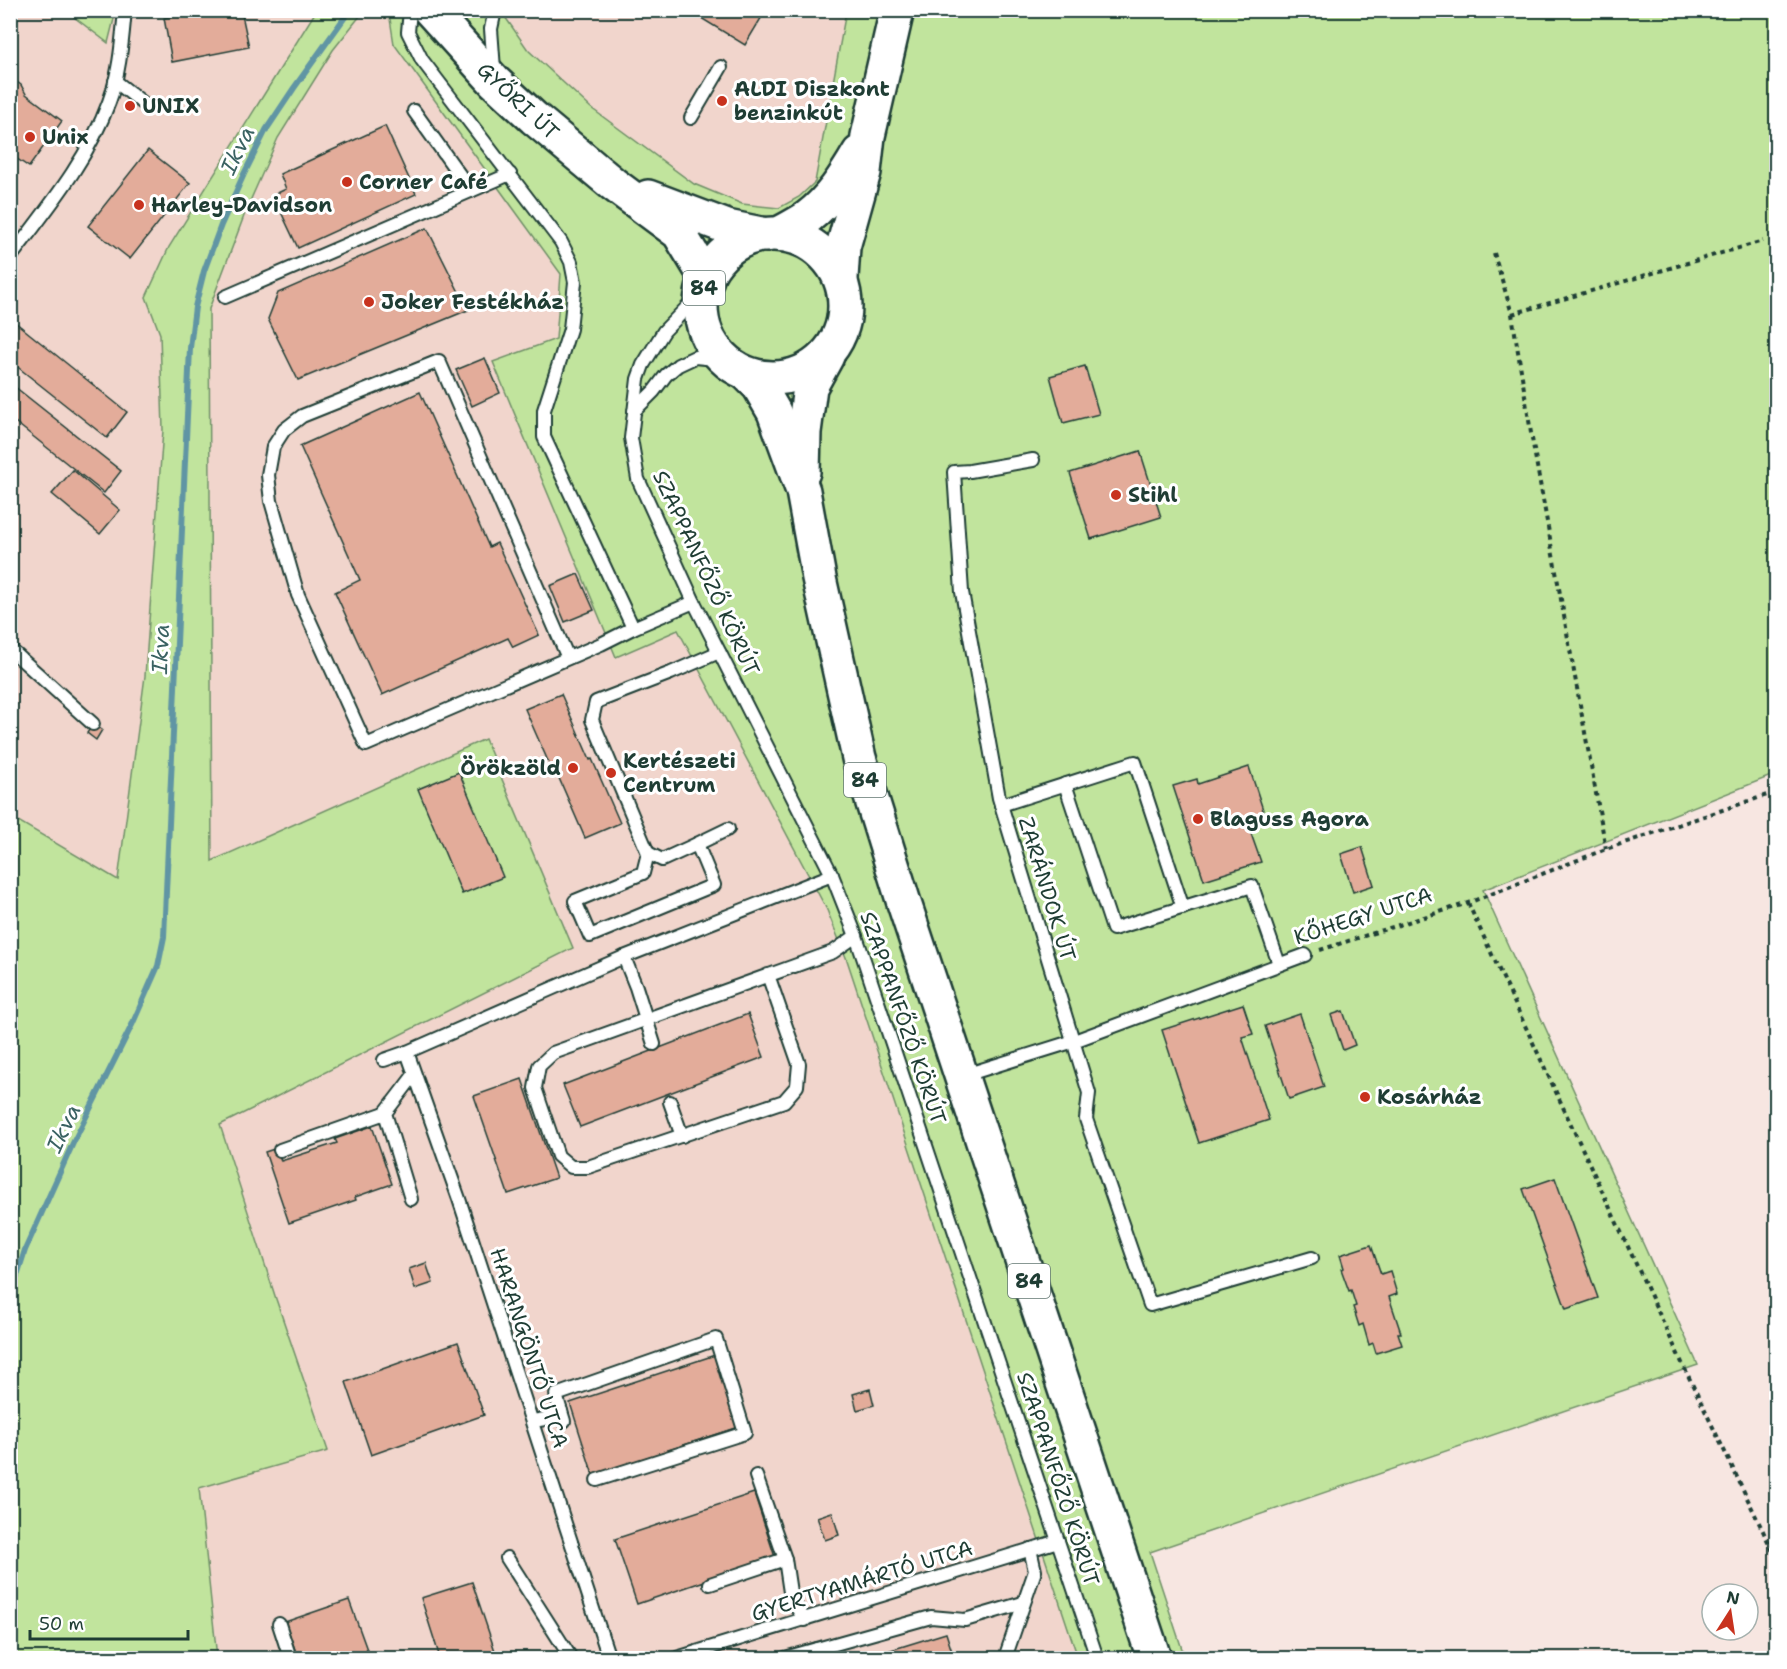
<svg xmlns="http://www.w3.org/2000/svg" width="1787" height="1669" font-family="'Shantell Sans',sans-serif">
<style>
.built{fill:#f1d5cc}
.green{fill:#c1e49d;stroke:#709068;stroke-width:1.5}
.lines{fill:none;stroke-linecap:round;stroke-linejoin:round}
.stream{stroke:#6195a4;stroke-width:6}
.building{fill:#e3ac9a;stroke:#1f3d34;stroke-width:1.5}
.lane-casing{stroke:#1f3d34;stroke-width:16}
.secondary-casing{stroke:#1f3d34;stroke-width:38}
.primary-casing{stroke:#1f3d34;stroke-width:38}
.path{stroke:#1f3d34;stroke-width:4;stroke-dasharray:4.5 4.5;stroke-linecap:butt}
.lane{stroke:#fff;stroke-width:12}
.secondary{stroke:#fff;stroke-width:33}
.primary{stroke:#fff;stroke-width:33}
.poi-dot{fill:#c8321e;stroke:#fff;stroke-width:2}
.labels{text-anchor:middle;stroke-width:6;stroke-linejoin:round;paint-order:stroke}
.shield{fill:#fff;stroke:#627771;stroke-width:1.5}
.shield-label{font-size:20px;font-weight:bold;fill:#1f3d34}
.poi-label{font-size:21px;font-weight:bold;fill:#1f3d34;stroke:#fff;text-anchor:start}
.street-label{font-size:21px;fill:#1f3d34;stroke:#fff}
.water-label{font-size:22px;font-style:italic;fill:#3a6262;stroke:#fff}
</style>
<rect width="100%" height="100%" fill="#f7e6e1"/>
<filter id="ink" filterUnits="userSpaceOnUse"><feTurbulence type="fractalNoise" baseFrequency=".0167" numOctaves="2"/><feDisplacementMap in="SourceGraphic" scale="12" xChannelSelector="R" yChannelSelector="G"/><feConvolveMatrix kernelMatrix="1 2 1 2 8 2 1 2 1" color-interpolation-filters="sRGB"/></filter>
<g filter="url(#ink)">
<g class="built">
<path d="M 10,11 L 316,11 L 169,247 L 146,297 L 160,334 L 163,430 L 145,676 L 118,880 L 18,821 L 11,813 Z"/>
<path d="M 364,11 L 390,18 L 394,44 L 561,274 L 556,339 L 493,362 L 616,657 L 678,630 L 827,910 L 847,960 L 1078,1658 L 217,1658 L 199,1488 L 328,1450 L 276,1299 L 219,1125 L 573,948 L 485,739 L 212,862 L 209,309 L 247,208 L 278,138 L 333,50 Z"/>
<path d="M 501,11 L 846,11 L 815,182 L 799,197 L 779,208 L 742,204 L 694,184 L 591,108 L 528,50 Z"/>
</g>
<g class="green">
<path d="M 66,11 L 116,11 L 108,43 Z"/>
<path d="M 316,11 L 364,11 L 333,50 L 278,138 L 247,208 L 209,309 L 212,861 L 485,739 L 573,948 L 220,1125 L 276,1299 L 328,1451 L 199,1488 L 217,1658 L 11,1658 L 10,813 L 18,821 L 118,880 L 145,676 L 163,430 L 160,334 L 146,297 L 169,247 Z"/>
<path d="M 367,11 L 501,11 L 528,50 L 591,108 L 694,184 L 742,204 L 779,208 L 799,197 L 815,182 L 846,11 L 1776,11 L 1776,774 L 1483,890 L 1698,1365 L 1150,1552 L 1185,1658 L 1078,1658 L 847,960 L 827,910 L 678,630 L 616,657 L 493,362 L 556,339 L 561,274 L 394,44 L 390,19 Z"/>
</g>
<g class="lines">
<path class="stream" d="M 10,1298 L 25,1250 L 73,1143 L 132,1025 L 158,966 L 164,937 L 190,348 L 195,307 L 204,271 L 221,225 L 244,174 L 266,130 L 294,88 L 350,10"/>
</g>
<g class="building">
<path d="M 202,10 L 241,10 L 249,47 L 172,62 L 164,18 Z"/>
<path d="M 688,10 L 766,10 L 745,45 Z"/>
<path d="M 10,77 L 21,85 L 26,94 L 62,121 L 29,167 L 10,154 Z"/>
<path d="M 385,126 L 416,194 L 298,248 L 273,195 L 286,189 L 280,174 Z"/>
<path d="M 148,150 L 190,183 L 130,259 L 88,226 Z"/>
<path d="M 427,228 L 468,310 L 298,380 L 268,319 L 278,293 Z"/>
<path d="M 10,318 L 127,412 L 107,438 L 10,361 Z"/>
<path d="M 485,358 L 500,393 L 472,406 L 456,370 Z"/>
<path d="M 1085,366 L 1099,414 L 1063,423 L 1050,376 Z"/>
<path d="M 10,383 L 121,471 L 104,493 L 10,418 Z"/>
<path d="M 420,392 L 489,547 L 497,543 L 539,635 L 513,647 L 508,638 L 382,695 L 335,592 L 360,580 L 300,446 Z"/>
<path d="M 1140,451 L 1161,517 L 1091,539 L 1070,473 Z"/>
<path d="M 73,470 L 120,510 L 100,534 L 52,494 Z"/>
<path d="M 578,574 L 594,610 L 565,622 L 550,586 Z"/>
<path d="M 561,694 L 590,760 L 592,759 L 620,823 L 585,838 L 558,776 L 555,777 L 525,709 Z"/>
<path d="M 93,724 L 102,730 L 96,740 L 87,733 Z"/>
<path d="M 1249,767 L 1267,822 L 1249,828 L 1261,862 L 1204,880 L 1173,786 L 1197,779 L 1198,784 Z"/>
<path d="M 459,772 L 503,877 L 462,894 L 418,789 Z"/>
<path d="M 1362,847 L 1374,885 L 1353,892 L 1341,854 Z"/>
<path d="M 1243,1004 L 1253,1034 L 1242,1037 L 1269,1120 L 1199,1143 L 1162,1030 Z"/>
<path d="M 1343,1011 L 1355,1045 L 1343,1050 L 1331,1015 Z"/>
<path d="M 748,1014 L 764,1057 L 580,1127 L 563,1085 Z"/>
<path d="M 1300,1014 L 1324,1087 L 1289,1099 L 1265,1026 Z"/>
<path d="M 522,1079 L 556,1178 L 508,1194 L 474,1096 Z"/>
<path d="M 372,1126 L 392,1184 L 355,1197 L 356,1200 L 289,1223 L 265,1152 L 277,1148 L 281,1161 L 337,1143 L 335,1139 Z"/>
<path d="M 1555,1178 L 1598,1298 L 1566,1309 L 1523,1189 Z"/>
<path d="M 1371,1245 L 1381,1274 L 1390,1271 L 1397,1294 L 1389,1297 L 1401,1333 L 1398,1333 L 1402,1345 L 1376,1353 L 1373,1343 L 1369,1345 L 1363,1324 L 1359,1326 L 1353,1307 L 1356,1306 L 1351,1290 L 1349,1291 L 1341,1269 L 1344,1268 L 1340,1255 Z"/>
<path d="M 426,1263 L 433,1283 L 415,1289 L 409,1269 Z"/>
<path d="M 458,1342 L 484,1415 L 371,1455 L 346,1382 Z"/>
<path d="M 715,1355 L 739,1427 L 593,1475 L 570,1403 Z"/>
<path d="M 870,1389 L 874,1405 L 857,1410 L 853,1394 Z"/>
<path d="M 754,1493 L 775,1557 L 637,1604 L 615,1539 Z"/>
<path d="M 832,1512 L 839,1535 L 825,1540 L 817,1517 Z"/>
<path d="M 472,1582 L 496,1654 L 481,1658 L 440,1658 L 421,1598 Z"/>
<path d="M 349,1600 L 370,1658 L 298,1658 L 285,1622 Z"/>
<path d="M 946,1633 L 954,1658 L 865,1658 Z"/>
</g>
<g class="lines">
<g class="lane-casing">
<g id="lane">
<path d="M 410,10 L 408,32 L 422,60 L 561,242 L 571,262 L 575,282 L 570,329 L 544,410 L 544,437 L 633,628 L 694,602"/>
<path d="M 494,69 L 491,29 L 495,10"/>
<path d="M 115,81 L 143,103"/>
<path d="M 414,111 L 471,191"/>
<path d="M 691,118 L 721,67"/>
<path d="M 10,258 C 47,209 88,160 109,102 C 120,72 122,41 125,10"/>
<path d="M 702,292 L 664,331 L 643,365 L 638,379 L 631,438 L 638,479 L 694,602 L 832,875 L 856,936 L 1097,1658"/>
<path d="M 225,297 L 510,174"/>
<path d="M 634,411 L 654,391 L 666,375 L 678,365 L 695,357 L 726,360"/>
<path d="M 1033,460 L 970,471 L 954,472 L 962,592 L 999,798 L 1089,1093 L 1086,1119 L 1150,1305 L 1312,1258"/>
<path d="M 10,649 L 93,724"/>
<path d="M 568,658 L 439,361 L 302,416 L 284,430 L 273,447 L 268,475 L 271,501 L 298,595 L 366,745 L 601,644 L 633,628"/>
<path d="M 1065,784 L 1113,929 L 1252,886 L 1279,964"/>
<path d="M 1001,805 L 1135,762 L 1183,908"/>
<path d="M 697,844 L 728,829"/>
<path d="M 648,853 L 662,860 L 697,844 L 714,885 L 590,936 L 575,901 L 643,873 L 648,853 L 592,720 L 596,702 L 671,673 L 719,652"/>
<path d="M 624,957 L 636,987 L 654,1044"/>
<path d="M 768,975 L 799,1064 L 797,1086 L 784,1101 L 588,1167 L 571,1167 L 558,1156 L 535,1088 L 539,1066 L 553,1053 L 833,952 L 856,936"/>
<path d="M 407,1052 L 459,1199 L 609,1658"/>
<path d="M 384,1060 L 407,1052 L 624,957 L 832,875"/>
<path d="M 962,1076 L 1074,1041 L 1305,955"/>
<path d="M 670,1102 L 682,1136"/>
<path d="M 280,1150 L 385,1113"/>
<path d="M 411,1199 L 385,1113 L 414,1075"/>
<path d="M 533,1421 L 545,1419 L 561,1411"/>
<path d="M 564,1421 L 556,1395 L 716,1339 L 745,1433 L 597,1480"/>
<path d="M 756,1476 L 785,1559 L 791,1599 L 805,1620"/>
<path d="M 507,1558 L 571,1658"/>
<path d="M 710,1584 L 785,1559"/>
<path d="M 279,1624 L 290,1658"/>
<path d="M 677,1658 L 1058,1541"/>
<path d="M 785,1658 L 817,1649"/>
<path d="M 820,1658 L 817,1649 L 931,1617 L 965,1620 L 1023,1603"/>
<path d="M 1005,1658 L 1035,1571 L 1030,1549"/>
</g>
</g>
<g class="secondary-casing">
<g id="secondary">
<path d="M 430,10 L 495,82 L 534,118 L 613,184 L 679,233 L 707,279"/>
<path d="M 648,197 L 727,227 L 766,235"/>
</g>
</g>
<g class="primary-casing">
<g id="primary">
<path d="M 779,234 C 789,228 800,223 808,217 C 830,200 845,177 859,153"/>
<circle cx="773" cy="306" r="72"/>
<path d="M 841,278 L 843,247 L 864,172 L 868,136 L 897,10"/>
<path d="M 747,374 L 759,386 L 774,412 L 803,491 L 819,578 L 859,758 L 904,903 L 1154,1658"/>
<path d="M 803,472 L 804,432 L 810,387 L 827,356"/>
</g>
</g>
<g class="path">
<path d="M 1494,253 L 1512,314 L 1531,433 L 1606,849"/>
<path d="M 1512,314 L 1763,241"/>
<path d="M 1468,903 L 1683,1365 L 1776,1558"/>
<path d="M 1320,950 L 1468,903 L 1606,849 L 1776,792"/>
<path d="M 922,1090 L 938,1085"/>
</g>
<use href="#lane" class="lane"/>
<use href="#secondary" class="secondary"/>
<use href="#primary" class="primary"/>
</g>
</g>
<g class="poi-dot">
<circle cx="722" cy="101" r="6"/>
<circle cx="130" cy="106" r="6"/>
<circle cx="30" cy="137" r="6"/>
<circle cx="347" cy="182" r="6"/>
<circle cx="139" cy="205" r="6"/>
<circle cx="369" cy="302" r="6"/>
<circle cx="1116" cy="495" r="6"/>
<circle cx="573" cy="768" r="6"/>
<circle cx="611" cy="773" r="6"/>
<circle cx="1198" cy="819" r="6"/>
<circle cx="1365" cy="1097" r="6"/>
</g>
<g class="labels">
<g class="shield">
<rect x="683" y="271" width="42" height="34" rx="4.5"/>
<rect x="844" y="763" width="42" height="34" rx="4.5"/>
<rect x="1008" y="1264" width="42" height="34" rx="4.5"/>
</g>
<g class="shield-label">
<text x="704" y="295">84</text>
<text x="865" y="787">84</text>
<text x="1029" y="1288">84</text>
</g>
<g class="poi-label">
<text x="734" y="96">ALDI Diszkont<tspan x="734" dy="24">benzinkút</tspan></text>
<text x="142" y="113">UNIX</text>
<text x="42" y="144">Unix</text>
<text x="359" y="189">Corner Café</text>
<text x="151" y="212">Harley-Davidson</text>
<text x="381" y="309">Joker Festékház</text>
<text x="1128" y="502">Stihl</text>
<text x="623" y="768">Kertészeti<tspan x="623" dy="24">Centrum</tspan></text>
<text x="561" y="775" text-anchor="end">Örökzöld</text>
<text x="1210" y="826">Blaguss Agora</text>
<text x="1377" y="1104">Kosárház</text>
</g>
<g class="street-label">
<text transform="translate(518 101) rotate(43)" y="7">GYŐRI ÚT</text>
<text transform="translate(706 573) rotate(65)" y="7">SZAPPANFŐZŐ KÖRÚT</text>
<text transform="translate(1047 889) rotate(73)" y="7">ZARÁNDOK ÚT</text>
<text transform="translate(1363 916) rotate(-18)" y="7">KŐHEGY UTCA</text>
<text transform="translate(903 1018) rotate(71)" y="7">SZAPPANFŐZŐ KÖRÚT</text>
<text transform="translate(529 1348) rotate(72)" y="7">HARANGÖNTŐ UTCA</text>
<text transform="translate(1058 1479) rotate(72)" y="7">SZAPPANFŐZŐ KÖRÚT</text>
<text transform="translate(862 1581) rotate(-17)" y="7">GYERTYAMÁRTÓ UTCA</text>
</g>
<g class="water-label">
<text transform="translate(237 150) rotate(-64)" y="8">Ikva</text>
<text transform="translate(160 649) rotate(-87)" y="8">Ikva</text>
<text transform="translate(63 1128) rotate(-64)" y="8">Ikva</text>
</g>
</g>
<rect width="1787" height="1669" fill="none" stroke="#fff" stroke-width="36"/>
<rect x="18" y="18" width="1751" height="1633" fill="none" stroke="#1f3d34" stroke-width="2" filter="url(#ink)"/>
<g transform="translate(1730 1612) rotate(12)"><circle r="28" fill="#ffffff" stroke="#a5b1ae" stroke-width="1.5"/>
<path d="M0-4.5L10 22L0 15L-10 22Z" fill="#c8321e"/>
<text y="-9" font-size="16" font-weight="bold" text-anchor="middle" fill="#1f3d34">N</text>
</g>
<path d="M30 1630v9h158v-9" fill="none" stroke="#1f3d34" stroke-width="3"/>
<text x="39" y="1630" font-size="18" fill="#1f3d34" stroke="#ffffff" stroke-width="4.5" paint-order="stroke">50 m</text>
</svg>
